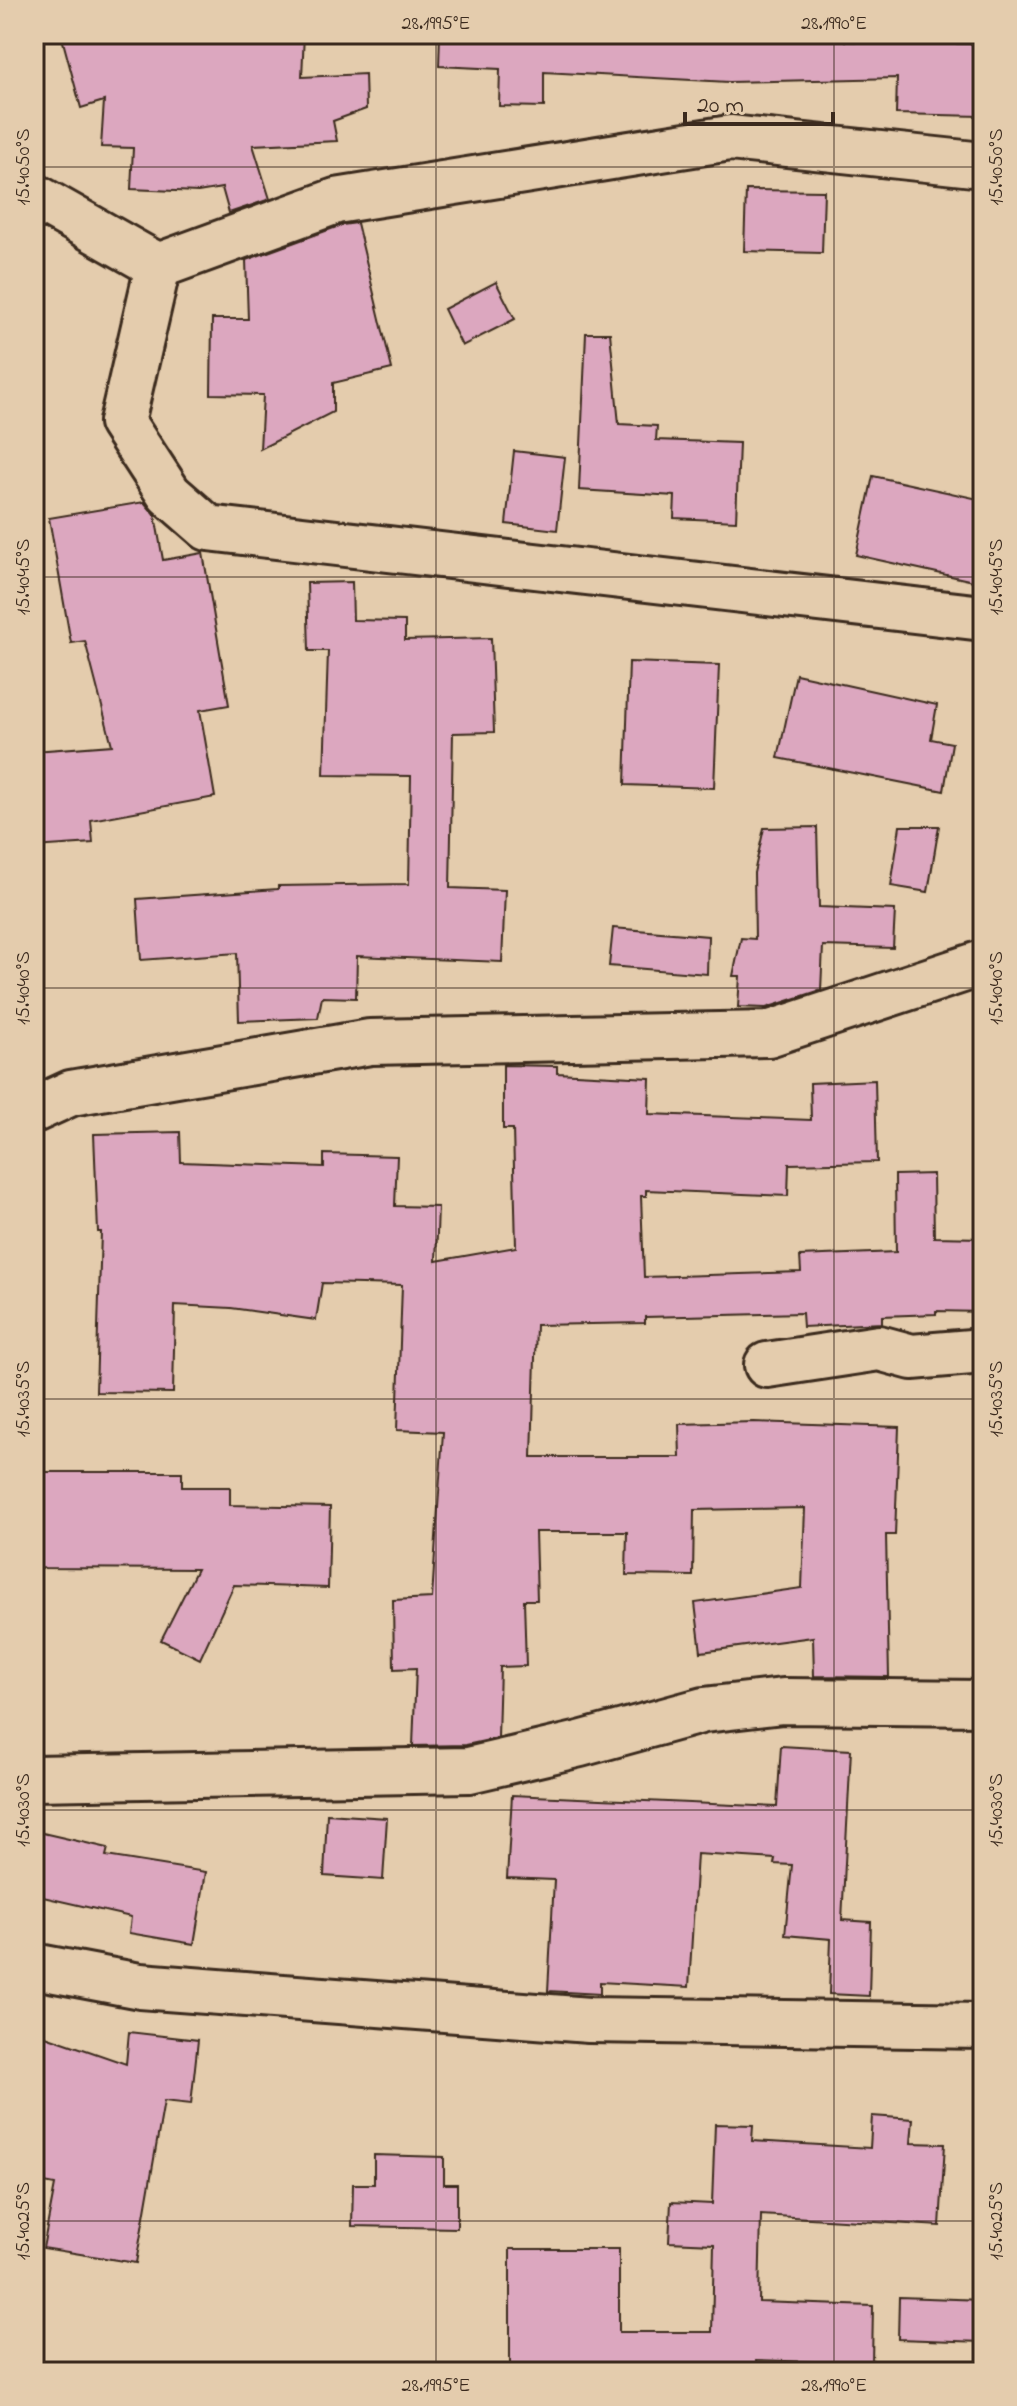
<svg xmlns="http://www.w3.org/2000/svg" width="1017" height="2406" font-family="'Indie Flower',sans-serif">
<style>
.building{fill:#dca7bf;stroke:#3b2a1e;stroke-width:2}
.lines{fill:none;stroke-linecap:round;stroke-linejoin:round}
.street-casing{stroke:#3b2a1e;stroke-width:50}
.street{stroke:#e4ccad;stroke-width:44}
.ticks{fill:none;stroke:#3b2a1e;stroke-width:2;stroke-opacity:0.45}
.neatline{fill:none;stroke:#3b2a1e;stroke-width:3}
.ticks-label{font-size:20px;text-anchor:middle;fill:#3b2a1e}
</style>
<rect width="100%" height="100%" fill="#e4ccad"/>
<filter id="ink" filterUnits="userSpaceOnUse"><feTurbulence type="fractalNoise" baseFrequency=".0125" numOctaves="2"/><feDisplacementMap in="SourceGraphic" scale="16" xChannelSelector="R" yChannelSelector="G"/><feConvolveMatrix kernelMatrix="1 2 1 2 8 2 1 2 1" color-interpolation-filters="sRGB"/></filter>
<g filter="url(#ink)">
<g class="building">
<path d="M 61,34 L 304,34 L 302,77 L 365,74 L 366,109 L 333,121 L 337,141 L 253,145 L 270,199 L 229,213 L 222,188 L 198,192 L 131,189 L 133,148 L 101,147 L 104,101 L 81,108 Z"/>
<path d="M 440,34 L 845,34 L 845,41 L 982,44 L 981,116 L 896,114 L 897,78 L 729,82 L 544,72 L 544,107 L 499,106 L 500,69 L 439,66 Z"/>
<path d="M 746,190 L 824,191 L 822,253 L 744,251 Z"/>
<path d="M 357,223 L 392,369 L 333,383 L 333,412 L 260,449 L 263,395 L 211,394 L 212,319 L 248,319 L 246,260 L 342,225 Z"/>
<path d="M 496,282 L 515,319 L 462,346 L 444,309 Z"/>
<path d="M 586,333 L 610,333 L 619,424 L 657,426 L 656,440 L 739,443 L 736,521 L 674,518 L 675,496 L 579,490 Z"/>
<path d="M 514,451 L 565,457 L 557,530 L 506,524 Z"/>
<path d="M 873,476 L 983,500 L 983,561 L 978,582 L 856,555 Z"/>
<path d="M 144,502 L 155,515 L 163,560 L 203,553 L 229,705 L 200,710 L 215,797 L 91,820 L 93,843 L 34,847 L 34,751 L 112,745 L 85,641 L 71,643 L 49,518 Z"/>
<path d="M 352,582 L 353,620 L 405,621 L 405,640 L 491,638 L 494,732 L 453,733 L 450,888 L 505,890 L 502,962 L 357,956 L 356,998 L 322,997 L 318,1018 L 239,1021 L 237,953 L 141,960 L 137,899 L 278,889 L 278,886 L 409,884 L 411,776 L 324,775 L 328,651 L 309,651 L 307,583 Z"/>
<path d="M 629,662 L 719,665 L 714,788 L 625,785 Z"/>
<path d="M 796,674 L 937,705 L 931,739 L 952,743 L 944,791 L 778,758 Z"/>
<path d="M 900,826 L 939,826 L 928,892 L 891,886 Z"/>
<path d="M 817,827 L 819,907 L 895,910 L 893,948 L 823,946 L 821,990 L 766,1008 L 738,1007 L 740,976 L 733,976 L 741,938 L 755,939 L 754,873 L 764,828 Z"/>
<path d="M 613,928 L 708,936 L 707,974 L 609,966 Z"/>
<path d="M 503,1065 L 557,1066 L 557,1073 L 650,1078 L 649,1114 L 811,1120 L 810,1083 L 875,1080 L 877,1162 L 789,1164 L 788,1196 L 646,1190 L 646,1196 L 641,1196 L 644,1277 L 801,1272 L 800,1256 L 896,1252 L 895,1175 L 933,1174 L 934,1237 L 983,1238 L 983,1312 L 936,1311 L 936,1314 L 882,1316 L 882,1323 L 803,1327 L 802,1313 L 645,1317 L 645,1323 L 536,1325 L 532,1457 L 680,1457 L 679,1424 L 754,1422 L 899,1427 L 895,1535 L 886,1535 L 889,1677 L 814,1676 L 813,1637 L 701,1652 L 695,1603 L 802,1588 L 805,1508 L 694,1510 L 693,1576 L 626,1575 L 627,1532 L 535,1532 L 537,1600 L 524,1600 L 526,1666 L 500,1667 L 498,1738 L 466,1745 L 413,1746 L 416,1668 L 394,1669 L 393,1600 L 432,1598 L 443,1432 L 397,1430 L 402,1285 L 322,1283 L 316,1320 L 231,1308 L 175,1305 L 173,1393 L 96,1392 L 101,1232 L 98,1232 L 94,1134 L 180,1132 L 181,1162 L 324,1167 L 324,1154 L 397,1156 L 395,1206 L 438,1207 L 436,1261 L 516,1247 L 513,1129 L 503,1129 Z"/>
<path d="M 40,1472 L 182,1472 L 182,1487 L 230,1487 L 230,1505 L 330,1507 L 328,1588 L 234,1585 L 200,1659 L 161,1640 L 197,1569 L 39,1568 Z"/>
<path d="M 781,1746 L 851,1750 L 842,1920 L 871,1922 L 869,1996 L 829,1994 L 831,1939 L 785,1935 L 792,1865 L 774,1864 L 775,1859 L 697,1854 L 689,1987 L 600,1982 L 600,1994 L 548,1991 L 554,1880 L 507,1878 L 512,1795 L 777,1807 Z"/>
<path d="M 327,1814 L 387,1818 L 383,1880 L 324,1876 Z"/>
<path d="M 34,1831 L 108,1848 L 106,1856 L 206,1872 L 194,1944 L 129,1933 L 131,1917 L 34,1895 Z"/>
<path d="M 34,2032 L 126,2064 L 129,2032 L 198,2040 L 191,2104 L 164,2101 L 136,2263 L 43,2248 L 55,2185 L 34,2181 Z"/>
<path d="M 872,2116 L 913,2119 L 911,2143 L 945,2144 L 940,2226 L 761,2215 L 759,2302 L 873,2306 L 872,2364 L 757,2360 L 757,2372 L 510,2372 L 510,2249 L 619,2249 L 619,2332 L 712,2332 L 714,2244 L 669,2242 L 671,2202 L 712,2204 L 715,2124 L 753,2125 L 752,2141 L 870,2148 Z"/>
<path d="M 374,2155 L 444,2157 L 444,2184 L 457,2184 L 457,2228 L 352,2226 L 353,2184 L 374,2184 Z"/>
<path d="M 899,2297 L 983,2300 L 983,2342 L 898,2339 Z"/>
</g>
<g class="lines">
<g class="street-casing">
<g id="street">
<path d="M 34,196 L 158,266 L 336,201 L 730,138 L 983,165"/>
<path d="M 158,266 L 122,422 L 169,494 L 208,528 L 983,618"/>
<path d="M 34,1110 L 71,1093 L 370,1042 L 768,1034 L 983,963"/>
<path d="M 767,1365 L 879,1348 L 912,1357 L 983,1351"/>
<path d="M 34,1778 L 469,1770 L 580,1744 L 704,1710 L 783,1701 L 983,1703"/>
<path d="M 34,1966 L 140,1986 L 589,2020 L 983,2026"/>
</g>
</g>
<use href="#street" class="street"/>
</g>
</g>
<path class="ticks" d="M 37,34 L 37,2372M 436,34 L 436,2372M 834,34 L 834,2372M 34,167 L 983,167M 34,577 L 983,577M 34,988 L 983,988M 34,1399 L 983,1399M 34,1810 L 983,1810M 34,2221 L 983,2221"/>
<rect width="1017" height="2406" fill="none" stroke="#e4ccad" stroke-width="88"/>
<path d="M685 112v12h148v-12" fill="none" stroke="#3b2a1e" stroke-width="4"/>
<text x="697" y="112" font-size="24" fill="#3b2a1e" stroke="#e4ccad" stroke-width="6" paint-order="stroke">20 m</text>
<rect x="44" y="44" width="929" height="2318" class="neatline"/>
<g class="ticks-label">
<text x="436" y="29">28.1995°E</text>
<text x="834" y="29">28.1990°E</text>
<text transform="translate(995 167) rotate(-90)" y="7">15.4050°S</text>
<text transform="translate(22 167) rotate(-90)" y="7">15.4050°S</text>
<text transform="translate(995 577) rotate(-90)" y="7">15.4045°S</text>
<text transform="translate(22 577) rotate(-90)" y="7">15.4045°S</text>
<text transform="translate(995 988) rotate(-90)" y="7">15.4040°S</text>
<text transform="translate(22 988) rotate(-90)" y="7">15.4040°S</text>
<text transform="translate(22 1399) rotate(-90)" y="7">15.4035°S</text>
<text transform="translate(995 1399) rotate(-90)" y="7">15.4035°S</text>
<text transform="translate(22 1810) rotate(-90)" y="7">15.4030°S</text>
<text transform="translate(995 1810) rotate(-90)" y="7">15.4030°S</text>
<text transform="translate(995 2221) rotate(-90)" y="7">15.4025°S</text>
<text transform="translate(22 2221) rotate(-90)" y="7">15.4025°S</text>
<text x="436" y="2391">28.1995°E</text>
<text x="834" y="2391">28.1990°E</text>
</g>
</svg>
